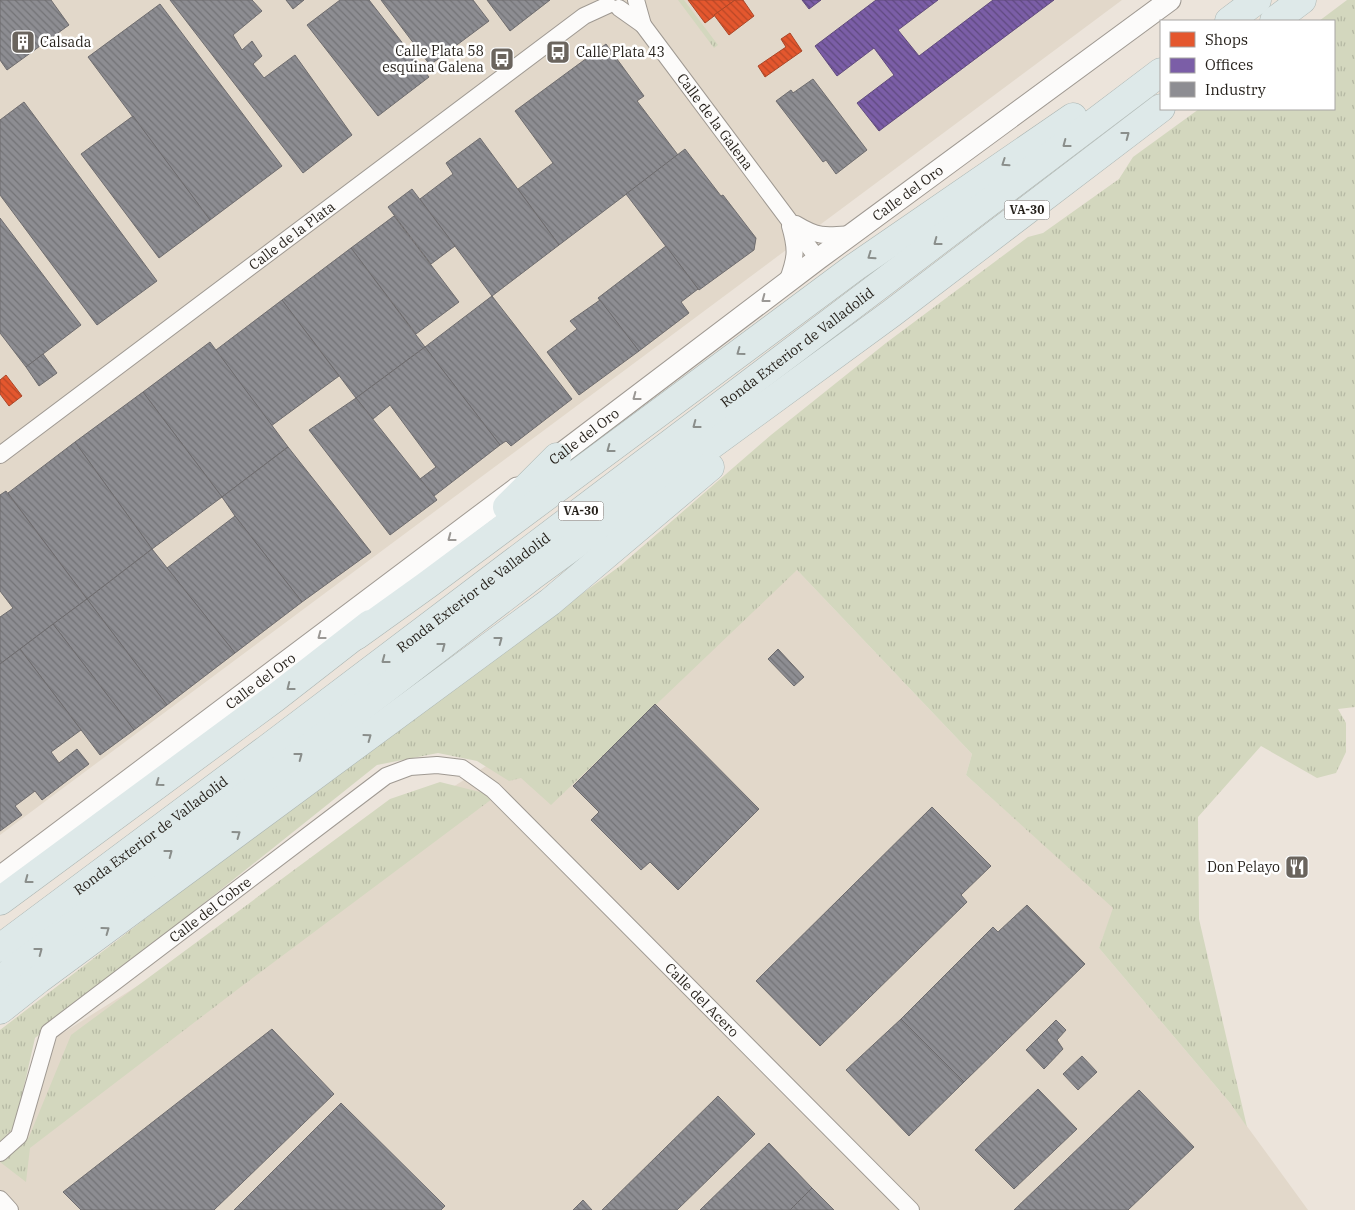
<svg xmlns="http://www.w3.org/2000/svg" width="1355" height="1210" font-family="'IBM Plex Serif',serif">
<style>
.industrial{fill:#e2d8ca}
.grass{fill:url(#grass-tufts)}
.shops{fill:url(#shops-back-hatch);stroke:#aa4628}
.offices{fill:url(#offices-back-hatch);stroke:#614b7c}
.industry{fill:url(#industry-back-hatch);stroke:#6e6c6e}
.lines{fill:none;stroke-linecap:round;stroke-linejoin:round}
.minor-casing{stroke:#9f9992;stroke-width:18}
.tertiary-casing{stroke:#9f9992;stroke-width:23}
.motorway-casing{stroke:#abb5b2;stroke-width:29}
.minor{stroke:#fcfbfa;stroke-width:16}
.tertiary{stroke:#fcfbfa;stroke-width:21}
.motorway{stroke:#dee9e9;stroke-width:28}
.oneway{stroke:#8a8e8b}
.oneway2{stroke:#9b9895}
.labels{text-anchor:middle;stroke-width:5;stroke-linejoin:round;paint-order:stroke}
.shield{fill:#fff;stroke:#66625e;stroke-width:1}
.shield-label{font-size:12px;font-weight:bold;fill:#241f19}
.poi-label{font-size:14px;fill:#241f19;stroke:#fff;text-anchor:start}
.street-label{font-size:14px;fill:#241f19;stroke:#fff}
</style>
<defs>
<pattern id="grass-tufts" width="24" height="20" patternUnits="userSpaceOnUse" patternTransform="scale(1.25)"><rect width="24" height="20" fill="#d3d7be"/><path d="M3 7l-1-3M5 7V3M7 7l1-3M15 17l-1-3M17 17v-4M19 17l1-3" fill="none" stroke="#b5b8a3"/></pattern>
<pattern id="shops-back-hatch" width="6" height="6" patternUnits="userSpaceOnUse" patternTransform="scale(1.25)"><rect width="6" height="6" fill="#e4572e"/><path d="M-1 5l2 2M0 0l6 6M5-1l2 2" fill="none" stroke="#b94726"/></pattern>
<pattern id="offices-back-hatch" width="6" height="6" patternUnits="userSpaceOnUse" patternTransform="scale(1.25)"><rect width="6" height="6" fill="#7b5ea7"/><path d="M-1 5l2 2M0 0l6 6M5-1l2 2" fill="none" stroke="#5f497f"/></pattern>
<pattern id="industry-back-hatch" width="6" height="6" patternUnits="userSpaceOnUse" patternTransform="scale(1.25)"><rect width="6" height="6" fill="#8d8d92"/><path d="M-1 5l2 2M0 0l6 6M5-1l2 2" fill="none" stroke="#737376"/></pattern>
</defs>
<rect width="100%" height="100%" fill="#ece4db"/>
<g class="industrial">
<path d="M 0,0 L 1122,0 L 0,835 Z"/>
<path d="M 797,570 L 972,754 L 966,775 L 1114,908 L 1099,948 L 1230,1103 L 1308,1210 L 0,1210 L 0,1142 L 15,1126 L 58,1036 Z"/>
</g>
<g class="grass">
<path d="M 678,0 L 684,0 L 718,45 L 714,48 Z"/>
<path d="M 1347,0 L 1355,0 L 1355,707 L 1338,709 L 1346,723 L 1346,752 L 1336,773 L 1317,778 L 1261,746 L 1198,817 L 1199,919 L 1247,1127 L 1230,1103 L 1099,948 L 1113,908 L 966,775 L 972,754 L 797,570 L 551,805 L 521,778 L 509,781 L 477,761 L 438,753 L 377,765 L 35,1038 L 15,1126 L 0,1142 L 0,1030 L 345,766 L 620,566 L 771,435 L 886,343 L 1028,237 L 1043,233 L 1119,179 L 1133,157 L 1199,109 L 1334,109 L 1334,21 L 1319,21 Z"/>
<path d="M 440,782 L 496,796 L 242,986 L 30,1148 L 26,1182 L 0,1162 L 29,1137 L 71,1035 L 390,799 Z"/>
</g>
<g class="shops">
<path d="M 688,0 L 735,0 L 705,23 Z"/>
<path d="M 735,0 L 743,0 L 754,16 L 729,35 L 714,15 Z"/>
<path d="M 790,33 L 802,51 L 765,77 L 758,66 L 786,47 L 781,39 Z"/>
<path d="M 6,375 L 22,396 L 9,406 L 0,394 L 0,380 Z"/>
</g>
<g class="offices">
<path d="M 802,0 L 821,0 L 809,9 Z"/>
<path d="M 876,0 L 938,0 L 898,30 L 919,56 L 993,0 L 1054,0 L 879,131 L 857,103 L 894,75 L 874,48 L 837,76 L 815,46 Z"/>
</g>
<g class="industry">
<path d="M 0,0 L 51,0 L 69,25 L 7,70 L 0,60 Z"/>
<path d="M 170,0 L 252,0 L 262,11 L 233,35 L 242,50 L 252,41 L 262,56 L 253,64 L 264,78 L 295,55 L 352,135 L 303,173 Z"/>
<path d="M 286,0 L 304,0 L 293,9 Z"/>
<path d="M 340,0 L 369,0 L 429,77 L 378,116 L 307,25 Z"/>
<path d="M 381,0 L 473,0 L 489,21 L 430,65 Z"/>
<path d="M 487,0 L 550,0 L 510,31 Z"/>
<path d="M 160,4 L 282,166 L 210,220 L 88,57 Z"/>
<path d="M 606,44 L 644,96 L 637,101 L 678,155 L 559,245 L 518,189 L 553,163 L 515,111 Z"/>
<path d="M 813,79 L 867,150 L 836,174 L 826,160 L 823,162 L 776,101 L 791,90 L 793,93 Z"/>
<path d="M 24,102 L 157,281 L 97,325 L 0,195 L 0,120 Z"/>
<path d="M 133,116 L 210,220 L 159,258 L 81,154 Z"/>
<path d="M 480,138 L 559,245 L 492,296 L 420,199 L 453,174 L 446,163 Z"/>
<path d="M 685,149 L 721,196 L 723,195 L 756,238 L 754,250 L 699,290 L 626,194 Z"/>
<path d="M 412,189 L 455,246 L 431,264 L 388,207 Z"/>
<path d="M 394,216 L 459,302 L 416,334 L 351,248 Z"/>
<path d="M 0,218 L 81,325 L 26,367 L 0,333 Z"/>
<path d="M 666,246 L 698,289 L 681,302 L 689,313 L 639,351 L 598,298 Z"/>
<path d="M 351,248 L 425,347 L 356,398 L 282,300 Z"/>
<path d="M 492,296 L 572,399 L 511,446 L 506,441 L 500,445 L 425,347 Z"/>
<path d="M 282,300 L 339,376 L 271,426 L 216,350 Z"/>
<path d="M 600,300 L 639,351 L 579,395 L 547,352 L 577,329 L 570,321 Z"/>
<path d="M 210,342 L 288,447 L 222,497 L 143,392 Z"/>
<path d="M 425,347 L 500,445 L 434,496 L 420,479 L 436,467 L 390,405 L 373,419 L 356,398 Z"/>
<path d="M 43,354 L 57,373 L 39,386 L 26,367 Z"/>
<path d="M 143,392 L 222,497 L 152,549 L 75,442 Z"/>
<path d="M 356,398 L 437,500 L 390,535 L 309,430 Z"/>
<path d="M 75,442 L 152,549 L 87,599 L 8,493 Z"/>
<path d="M 288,447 L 371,552 L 302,602 L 235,516 L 222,497 Z"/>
<path d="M 6,491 L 87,599 L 0,664 L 0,617 L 13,608 L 0,591 L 0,495 Z"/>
<path d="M 235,516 L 302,602 L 235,653 L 167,568 Z"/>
<path d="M 152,549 L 235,653 L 167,705 L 87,599 Z"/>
<path d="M 87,599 L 167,705 L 134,730 L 53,624 Z"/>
<path d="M 53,624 L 134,730 L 100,755 L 20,649 Z"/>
<path d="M 20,649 L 81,730 L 51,752 L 59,763 L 77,749 L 89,764 L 42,800 L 35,791 L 15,806 L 22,815 L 0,831 L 0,664 Z"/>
<path d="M 778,649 L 804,677 L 794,686 L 768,659 Z"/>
<path d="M 655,704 L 759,809 L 678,890 L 650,862 L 641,870 L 591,820 L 599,812 L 573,786 Z"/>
<path d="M 932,807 L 991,866 L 961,895 L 967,902 L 820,1046 L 756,981 Z"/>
<path d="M 1027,905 L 1085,964 L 964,1082 L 901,1019 L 993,927 L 998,932 Z"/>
<path d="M 901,1019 L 964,1082 L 909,1136 L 846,1070 Z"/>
<path d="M 1056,1020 L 1066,1030 L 1057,1040 L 1063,1049 L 1044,1069 L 1026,1050 Z"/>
<path d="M 272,1029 L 334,1094 L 214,1210 L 81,1210 L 63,1192 Z"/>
<path d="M 1082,1056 L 1097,1072 L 1078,1090 L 1063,1074 Z"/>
<path d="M 1038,1089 L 1077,1129 L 1014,1189 L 975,1150 Z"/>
<path d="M 1139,1090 L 1194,1147 L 1128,1210 L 1014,1210 Z"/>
<path d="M 718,1096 L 755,1134 L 677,1210 L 602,1210 Z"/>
<path d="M 341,1103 L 445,1206 L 441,1210 L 234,1210 Z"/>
<path d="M 769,1143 L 812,1188 L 790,1210 L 700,1210 Z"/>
<path d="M 812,1188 L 834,1210 L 790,1210 Z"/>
<path d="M 583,1200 L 592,1210 L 573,1210 Z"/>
</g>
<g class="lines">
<g class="minor-casing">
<g id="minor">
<path d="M 636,0 L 643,25"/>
<path id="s1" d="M 619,8 L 643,25 L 818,259"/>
<path d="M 796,224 C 819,238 826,236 852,234"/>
<path d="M 787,282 C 796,258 797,250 790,226"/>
<path id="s2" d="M 0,455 L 584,16 L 608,5"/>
<path id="s3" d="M 0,1153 L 19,1136 L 49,1032 L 386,776 L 410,767 L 437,765 L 462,768 L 493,790 L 911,1210"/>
<path d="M 0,1199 L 10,1210"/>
</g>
</g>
<g class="tertiary-casing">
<g id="tertiary">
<path id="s4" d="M 545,466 L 818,259 L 1170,0"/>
<path id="s5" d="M 0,877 L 517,488"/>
</g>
</g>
<g class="motorway-casing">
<g id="motorway">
<path d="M 1229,21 L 1257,0"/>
<path d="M 1274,21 L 1302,0"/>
<path d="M 507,507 L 557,457"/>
<path d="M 356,636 L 427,585 L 855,267 L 1073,117"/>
<path d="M 0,901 L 275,698 L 370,624"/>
<path id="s6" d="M 0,948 L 268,748 L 1161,72"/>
<path d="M 0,980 L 285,766 L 535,574 L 892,313 L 1161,108"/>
<path d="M 0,1010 L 39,979 L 550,602 L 710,467"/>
</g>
</g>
<use href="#minor" class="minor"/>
<use href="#tertiary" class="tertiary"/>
<use href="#motorway" class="motorway"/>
</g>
<defs><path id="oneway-chevron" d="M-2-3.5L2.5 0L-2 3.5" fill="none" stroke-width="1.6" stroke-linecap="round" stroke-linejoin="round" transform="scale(1.25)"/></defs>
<g class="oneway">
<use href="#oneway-chevron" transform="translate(1126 135) rotate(-37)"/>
<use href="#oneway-chevron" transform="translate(1066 144) rotate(143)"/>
<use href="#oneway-chevron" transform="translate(1005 163) rotate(146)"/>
<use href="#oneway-chevron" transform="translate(937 242) rotate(143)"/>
<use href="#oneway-chevron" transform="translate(871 256) rotate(145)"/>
<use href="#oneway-chevron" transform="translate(740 352) rotate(144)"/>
<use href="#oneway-chevron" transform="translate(696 425) rotate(143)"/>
<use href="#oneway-chevron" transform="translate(610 449) rotate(143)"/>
<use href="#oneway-chevron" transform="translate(499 640) rotate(-37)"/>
<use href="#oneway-chevron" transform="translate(442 646) rotate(-37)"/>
<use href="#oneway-chevron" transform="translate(385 660) rotate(143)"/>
<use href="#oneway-chevron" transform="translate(290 687) rotate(142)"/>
<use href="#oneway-chevron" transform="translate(368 737) rotate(-36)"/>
<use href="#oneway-chevron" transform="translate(299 756) rotate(-37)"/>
<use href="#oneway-chevron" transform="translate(159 783) rotate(144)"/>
<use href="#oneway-chevron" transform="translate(237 834) rotate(-36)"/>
<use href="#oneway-chevron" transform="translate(169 853) rotate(-37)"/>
<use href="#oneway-chevron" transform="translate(28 880) rotate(143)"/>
<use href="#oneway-chevron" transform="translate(106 930) rotate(-36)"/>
<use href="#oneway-chevron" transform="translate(39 951) rotate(-37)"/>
</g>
<g class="oneway2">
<use href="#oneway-chevron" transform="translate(765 299) rotate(143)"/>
<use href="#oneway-chevron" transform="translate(636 397) rotate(143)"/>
<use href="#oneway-chevron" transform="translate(451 538) rotate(143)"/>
<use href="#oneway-chevron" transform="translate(321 636) rotate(143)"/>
</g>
<defs>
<g id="building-square" transform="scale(1.25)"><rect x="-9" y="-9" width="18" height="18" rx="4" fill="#6a645d" stroke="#fff"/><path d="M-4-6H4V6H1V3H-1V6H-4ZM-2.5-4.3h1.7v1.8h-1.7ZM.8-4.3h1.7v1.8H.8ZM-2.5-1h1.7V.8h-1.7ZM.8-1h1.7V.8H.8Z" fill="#fff"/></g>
<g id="bus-square" transform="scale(1.25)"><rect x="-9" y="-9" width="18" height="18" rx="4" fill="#6a645d" stroke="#fff"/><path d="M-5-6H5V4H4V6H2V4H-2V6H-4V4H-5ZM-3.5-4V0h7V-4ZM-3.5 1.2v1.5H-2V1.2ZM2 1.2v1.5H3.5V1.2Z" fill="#fff"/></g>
<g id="restaurant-square" transform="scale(1.25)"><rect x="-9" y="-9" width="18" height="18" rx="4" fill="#6a645d" stroke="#fff"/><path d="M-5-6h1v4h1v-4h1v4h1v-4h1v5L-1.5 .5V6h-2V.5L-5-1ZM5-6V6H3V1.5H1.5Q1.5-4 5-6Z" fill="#fff"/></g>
</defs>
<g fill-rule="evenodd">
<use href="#building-square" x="23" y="42"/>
<use href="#bus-square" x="558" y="52"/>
<use href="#bus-square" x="502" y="59"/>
<use href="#restaurant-square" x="1297" y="867"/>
</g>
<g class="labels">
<g class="shield">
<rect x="1004.5" y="200.5" width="45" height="19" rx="4"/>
<rect x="558.5" y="501.5" width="45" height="19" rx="4"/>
</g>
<g class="shield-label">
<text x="1027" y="214">VA-30</text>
<text x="581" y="515">VA-30</text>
</g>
<g class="poi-label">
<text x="40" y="47">Calsada</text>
<text x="484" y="56" text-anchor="end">Calle Plata 58<tspan x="484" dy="16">esquina Galena</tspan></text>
<text x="576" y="57">Calle Plata 43</text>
<text x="1280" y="872" text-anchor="end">Don Pelayo</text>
</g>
<g class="street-label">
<text dy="5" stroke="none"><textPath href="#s1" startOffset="150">Calle de la Galena</textPath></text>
<text dy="5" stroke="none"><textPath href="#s4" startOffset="454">Calle del Oro</textPath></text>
<text dy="5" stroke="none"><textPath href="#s2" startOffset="365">Calle de la Plata</textPath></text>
<text dy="5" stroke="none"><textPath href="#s6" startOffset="998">Ronda Exterior de Valladolid</textPath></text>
<text dy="5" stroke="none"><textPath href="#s4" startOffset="49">Calle del Oro</textPath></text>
<text dy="5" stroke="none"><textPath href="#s6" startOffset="592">Ronda Exterior de Valladolid</textPath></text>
<text dy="5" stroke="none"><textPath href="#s5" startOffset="326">Calle del Oro</textPath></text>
<text dy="5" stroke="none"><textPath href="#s6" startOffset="188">Ronda Exterior de Valladolid</textPath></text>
<text dy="5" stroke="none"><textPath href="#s3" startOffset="336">Calle del Cobre</textPath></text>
<text dy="5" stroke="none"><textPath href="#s3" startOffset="969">Calle del Acero</textPath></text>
</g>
</g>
<rect x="1160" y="20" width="175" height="90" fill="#ffffff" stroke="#a7a5a3"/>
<rect x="1170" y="32" width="25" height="15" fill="#e4572e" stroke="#a7a5a3"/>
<text x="1205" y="45" font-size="15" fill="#241f19">Shops</text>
<rect x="1170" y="58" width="25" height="15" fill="#7b5ea7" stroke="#a7a5a3"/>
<text x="1205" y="70" font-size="15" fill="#241f19">Offices</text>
<rect x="1170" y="82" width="25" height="15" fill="#8d8d92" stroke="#a7a5a3"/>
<text x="1205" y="95" font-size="15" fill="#241f19">Industry</text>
</svg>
